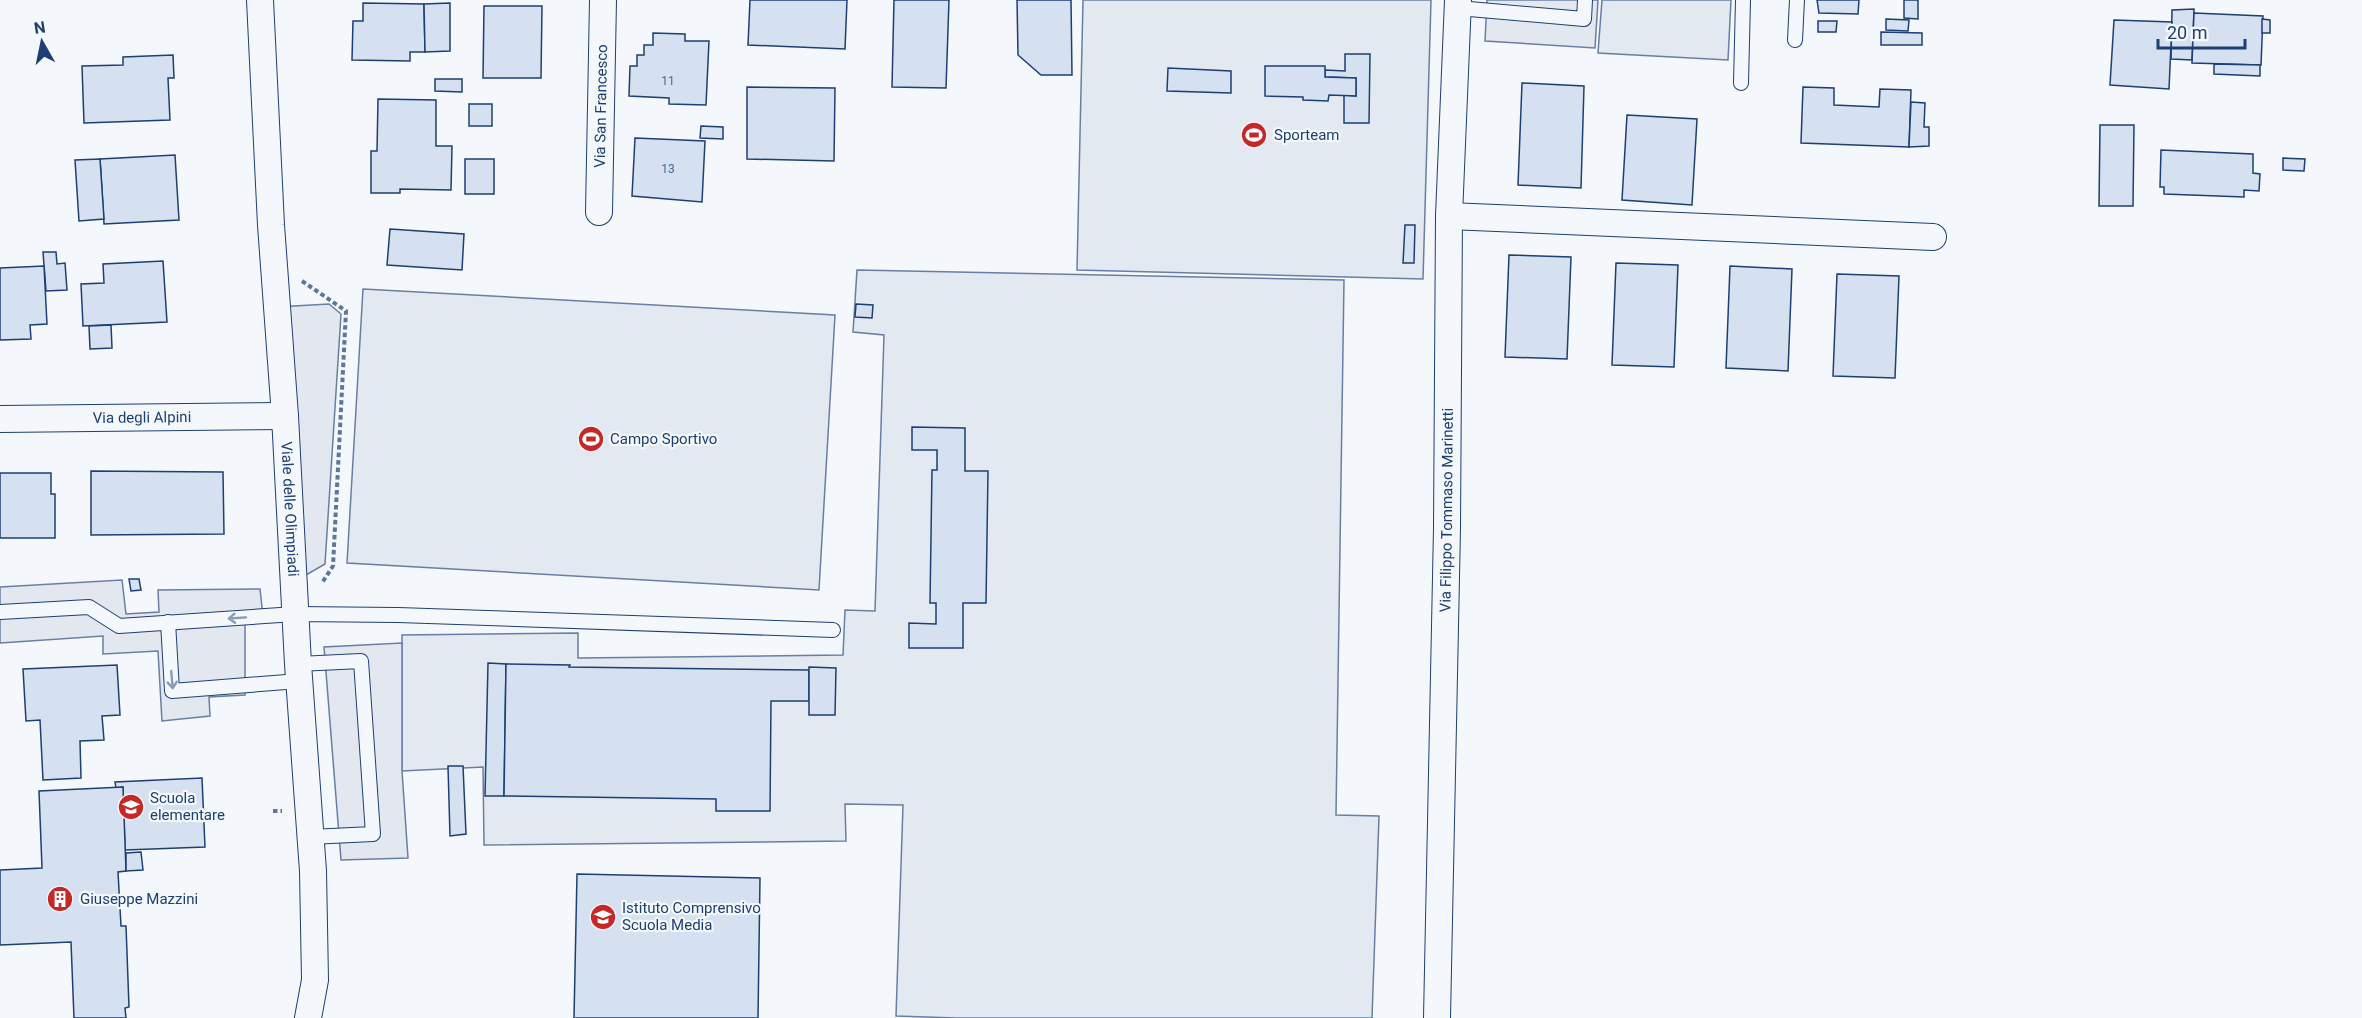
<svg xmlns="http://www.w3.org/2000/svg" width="2362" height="1018" font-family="Roboto,sans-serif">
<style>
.green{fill:#e3e9f0;stroke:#687fa3;stroke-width:1.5}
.parking{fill:#e3e8f0;stroke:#687fa3;stroke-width:1.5}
.building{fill:#d5e0f0;stroke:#1d3f73;stroke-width:1.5}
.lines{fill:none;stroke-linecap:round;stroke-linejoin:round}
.service-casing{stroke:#1d3f73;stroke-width:16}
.minor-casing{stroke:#1d3f73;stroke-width:28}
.path{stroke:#5e769c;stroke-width:4;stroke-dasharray:4.5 3;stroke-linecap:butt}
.service{stroke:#f4f7fb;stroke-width:14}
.minor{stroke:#f4f7fb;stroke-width:26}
.oneway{stroke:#889bb7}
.labels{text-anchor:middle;stroke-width:4.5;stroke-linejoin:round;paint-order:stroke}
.number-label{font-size:12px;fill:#4b6792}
.street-label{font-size:15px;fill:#1d3f73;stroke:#f4f7fb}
.poi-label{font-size:15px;fill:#1d3f73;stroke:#f4f7fb;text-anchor:start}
</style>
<rect width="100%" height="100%" fill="#f4f7fb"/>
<g class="green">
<path d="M 1083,0 L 1431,0 L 1423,279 L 1077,270 Z"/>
<path d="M 1602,0 L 1731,0 L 1728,60 L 1598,53 Z"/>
<path d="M 857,270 L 1344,280 L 1336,815 L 1379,816 L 1372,1018 L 957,1018 L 896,1016 L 903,805 L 845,804 L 846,841 L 484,845 L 483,767 L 402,771 L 402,635 L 578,633 L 578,658 L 843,655 L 845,610 L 875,611 L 884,335 L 853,332 Z"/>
<path d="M 363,289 L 835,315 L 819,590 L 347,563 Z"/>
</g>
<g class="parking">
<path d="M 1487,0 L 1598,0 L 1595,48 L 1485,41 Z"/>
<path d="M 329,304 L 341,314 L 325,564 L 294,582 L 277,307 Z"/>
<path d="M 122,580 L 126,614 L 159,612 L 158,590 L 260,589 L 263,616 L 245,618 L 245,695 L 209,697 L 210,716 L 162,721 L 158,651 L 103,654 L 103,636 L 0,643 L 0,587 Z"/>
<path d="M 402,643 L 402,771 L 408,858 L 341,860 L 324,647 Z"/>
</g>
<g class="building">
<path d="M 750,0 L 847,0 L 845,49 L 748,45 Z"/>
<path d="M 894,0 L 949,0 L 946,88 L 892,87 Z"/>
<path d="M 1017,0 L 1071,0 L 1072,75 L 1041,75 L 1018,55 Z"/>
<path d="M 1817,0 L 1859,0 L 1858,14 L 1819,13 Z"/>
<path d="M 1904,0 L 1918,0 L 1918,19 L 1904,18 Z"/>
<path d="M 363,3 L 424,4 L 425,52 L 410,52 L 410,61 L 352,60 L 353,21 L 363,21 Z"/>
<path d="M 450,3 L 450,51 L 425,52 L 424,4 Z"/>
<path d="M 484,6 L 542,6 L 541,78 L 483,78 Z"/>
<path d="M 2194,9 L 2192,60 L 2171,59 L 2172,10 Z"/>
<path d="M 2194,13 L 2263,16 L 2261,65 L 2192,63 Z"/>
<path d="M 1886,19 L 1909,20 L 1908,31 L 1886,30 Z"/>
<path d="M 2262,19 L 2270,20 L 2270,33 L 2262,33 Z"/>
<path d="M 2114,20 L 2172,22 L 2169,89 L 2110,85 Z"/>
<path d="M 1818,21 L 1837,21 L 1836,32 L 1818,32 Z"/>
<path d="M 1881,32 L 1922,33 L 1922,45 L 1881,45 Z"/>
<path d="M 653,33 L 685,34 L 685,41 L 709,41 L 706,105 L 669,104 L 669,98 L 629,96 L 630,66 L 637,66 L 637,55 L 644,55 L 644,45 L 653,45 Z"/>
<path d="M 1345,54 L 1370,54 L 1369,123 L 1344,123 L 1344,95 L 1356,96 L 1356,78 L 1325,77 L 1325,70 L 1345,71 Z"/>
<path d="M 173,55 L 174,78 L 168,78 L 170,120 L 84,123 L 82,66 L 123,65 L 123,57 Z"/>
<path d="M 2214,64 L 2260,65 L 2260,76 L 2214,74 Z"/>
<path d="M 1265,66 L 1325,66 L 1325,77 L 1356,78 L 1356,96 L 1329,95 L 1328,101 L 1303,100 L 1303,97 L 1265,96 Z"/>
<path d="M 1168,68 L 1231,71 L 1231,93 L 1167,91 Z"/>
<path d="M 435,79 L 462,79 L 462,92 L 435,91 Z"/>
<path d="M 1522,83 L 1584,86 L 1581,188 L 1518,185 Z"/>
<path d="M 747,87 L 835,88 L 834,161 L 747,159 Z"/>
<path d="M 1803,87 L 1834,88 L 1834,105 L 1879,107 L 1880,89 L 1911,90 L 1909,147 L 1801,143 Z"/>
<path d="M 378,99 L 436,100 L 436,146 L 452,146 L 451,190 L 400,189 L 400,193 L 371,193 L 371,151 L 377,151 Z"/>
<path d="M 1911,102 L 1925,103 L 1924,127 L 1929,127 L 1929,146 L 1909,147 Z"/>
<rect x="469" y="104" width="23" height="22"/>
<path d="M 1627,115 L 1697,119 L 1692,205 L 1622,200 Z"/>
<path d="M 2100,125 L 2134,125 L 2133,206 L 2099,206 Z"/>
<path d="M 701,126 L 723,127 L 723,139 L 700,138 Z"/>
<path d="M 635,138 L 705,141 L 702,202 L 632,196 Z"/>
<path d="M 2161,150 L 2253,154 L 2253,173 L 2260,174 L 2259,191 L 2244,190 L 2244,197 L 2164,194 L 2164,187 L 2160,187 Z"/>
<path d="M 175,155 L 179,220 L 104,224 L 100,159 Z"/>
<path d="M 2283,158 L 2305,159 L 2304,171 L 2283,170 Z"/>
<path d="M 100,159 L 104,219 L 79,221 L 75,160 Z"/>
<rect x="465" y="159" width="29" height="35"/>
<path d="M 1405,225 L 1415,225 L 1414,263 L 1403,263 Z"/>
<path d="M 390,229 L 464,234 L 462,270 L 387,265 Z"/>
<path d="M 43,252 L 56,252 L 57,264 L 65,263 L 67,290 L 46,291 Z"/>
<path d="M 1509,255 L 1571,257 L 1567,359 L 1505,357 Z"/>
<path d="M 163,261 L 167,322 L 83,326 L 81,284 L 104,283 L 103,264 Z"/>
<path d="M 1616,263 L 1678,265 L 1674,367 L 1612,365 Z"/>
<path d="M 44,266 L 47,324 L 30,325 L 31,339 L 0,340 L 0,268 Z"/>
<path d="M 1730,266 L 1792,269 L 1788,371 L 1726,368 Z"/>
<path d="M 1837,274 L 1899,276 L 1895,378 L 1833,376 Z"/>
<path d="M 856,304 L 873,305 L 872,318 L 855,317 Z"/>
<path d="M 111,325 L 112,348 L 90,349 L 89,326 Z"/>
<path d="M 912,427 L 965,428 L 965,471 L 988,471 L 986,603 L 963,603 L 963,648 L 909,648 L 909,623 L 936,624 L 936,603 L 930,603 L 932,470 L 937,470 L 937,450 L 912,450 Z"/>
<path d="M 91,471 L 223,472 L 224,534 L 91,535 Z"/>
<path d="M 0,473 L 51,473 L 51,494 L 55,494 L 55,538 L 0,538 Z"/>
<path d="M 129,579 L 139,579 L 141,590 L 131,591 Z"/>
<path d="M 488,663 L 506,664 L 504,796 L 485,796 Z"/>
<path d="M 506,664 L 570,665 L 569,667 L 809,670 L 809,701 L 771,701 L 770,811 L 716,811 L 716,799 L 504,796 Z"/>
<path d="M 117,665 L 120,715 L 102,716 L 104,740 L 80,741 L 81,778 L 43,780 L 40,720 L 26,721 L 23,669 Z"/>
<path d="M 809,667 L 836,668 L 835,715 L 809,715 Z"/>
<path d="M 448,766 L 463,766 L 466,834 L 450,836 Z"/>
<path d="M 202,778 L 205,847 L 125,850 L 123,787 L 116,788 L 115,782 Z"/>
<path d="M 123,787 L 126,871 L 118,872 L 121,926 L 126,926 L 129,1007 L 125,1008 L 126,1018 L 74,1018 L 71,942 L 0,945 L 0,870 L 42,868 L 39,791 Z"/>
<path d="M 141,852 L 143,870 L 126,871 L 126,853 Z"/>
<path d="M 577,874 L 760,878 L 758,1018 L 574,1018 Z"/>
</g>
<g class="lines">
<g class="service-casing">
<g id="service">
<path d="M 1458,8 L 1584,19 L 1585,0"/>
<path d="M 1795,40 L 1797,0"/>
<path d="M 1741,83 L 1743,0"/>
<path d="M 0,612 L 89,607 L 119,626 L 295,614 L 398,615 L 833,630"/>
<path d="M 168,622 L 172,691 L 299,681"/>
<path d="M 298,664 L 361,661 L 373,834 L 310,837"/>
</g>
</g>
<g class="minor-casing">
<g id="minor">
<path id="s1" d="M 260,0 L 271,225 L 285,416 L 298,664 L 313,871 L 315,980 L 308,1018"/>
<path id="s2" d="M 599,212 L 603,0"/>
<path d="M 1449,216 L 1933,237"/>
<path id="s3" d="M 0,419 L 285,416"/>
<path id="s4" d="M 1437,1018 L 1447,528 L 1449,216 L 1458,0"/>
</g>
</g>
<g class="path">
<path d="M 302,281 L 346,311 L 333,566 L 322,583"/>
<path d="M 273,811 L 282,811"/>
</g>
<use href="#service" class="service"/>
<use href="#minor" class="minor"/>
</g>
<defs><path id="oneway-shaft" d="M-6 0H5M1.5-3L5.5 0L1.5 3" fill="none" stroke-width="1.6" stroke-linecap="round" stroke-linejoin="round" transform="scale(1.5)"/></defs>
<g class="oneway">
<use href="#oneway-shaft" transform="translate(237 618) rotate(176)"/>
<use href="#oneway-shaft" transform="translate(172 680) rotate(85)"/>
</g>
<defs>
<g id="stadium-disc" transform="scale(1.35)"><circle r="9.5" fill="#c62828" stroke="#f4f7fb"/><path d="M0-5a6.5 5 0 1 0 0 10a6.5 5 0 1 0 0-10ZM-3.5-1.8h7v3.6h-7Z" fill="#fff"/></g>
<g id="school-disc" transform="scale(1.35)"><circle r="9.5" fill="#c62828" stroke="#f4f7fb"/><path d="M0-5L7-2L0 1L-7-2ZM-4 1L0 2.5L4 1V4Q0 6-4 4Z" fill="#fff"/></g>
<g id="building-disc" transform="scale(1.35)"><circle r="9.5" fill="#c62828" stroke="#f4f7fb"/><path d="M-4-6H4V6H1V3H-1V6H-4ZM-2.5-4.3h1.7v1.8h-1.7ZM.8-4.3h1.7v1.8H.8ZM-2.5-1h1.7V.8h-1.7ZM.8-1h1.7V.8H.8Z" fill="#fff"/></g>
</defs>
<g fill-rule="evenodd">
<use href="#stadium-disc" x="1254" y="135"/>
<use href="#stadium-disc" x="591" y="439"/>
<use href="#school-disc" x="131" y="807"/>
<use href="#building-disc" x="60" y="899"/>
<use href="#school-disc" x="603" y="917"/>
</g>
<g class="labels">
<g class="number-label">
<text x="668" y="85">11</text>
<text x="668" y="173">13</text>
</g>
<g class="street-label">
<text dy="5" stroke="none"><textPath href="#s2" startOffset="106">Via San Francesco</textPath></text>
<text dy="5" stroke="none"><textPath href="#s3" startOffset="142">Via degli Alpini</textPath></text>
<text dy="5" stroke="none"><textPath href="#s1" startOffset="510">Viale delle Olimpiadi</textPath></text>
<text dy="5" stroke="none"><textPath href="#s4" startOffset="508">Via Filippo Tommaso Marinetti</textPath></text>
</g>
<g class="poi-label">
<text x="1274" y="140">Sporteam</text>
<text x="610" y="444">Campo Sportivo</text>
<text x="150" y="803">Scuola<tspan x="150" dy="17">elementare</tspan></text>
<text x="80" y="904">Giuseppe Mazzini</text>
<text x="622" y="913">Istituto Comprensivo<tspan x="622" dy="17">Scuola Media</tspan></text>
</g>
</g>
<g transform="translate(42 42) rotate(351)" stroke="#f4f7fb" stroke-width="4.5" paint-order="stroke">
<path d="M0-4.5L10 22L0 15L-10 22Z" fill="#1d3f73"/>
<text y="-9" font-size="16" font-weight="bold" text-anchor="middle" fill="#1d3f73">N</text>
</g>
<path d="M2158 39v9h87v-9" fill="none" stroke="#1d3f73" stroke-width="3"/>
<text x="2167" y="39" font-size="18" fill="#1d3f73" stroke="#f4f7fb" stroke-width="4.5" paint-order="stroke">20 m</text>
</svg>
